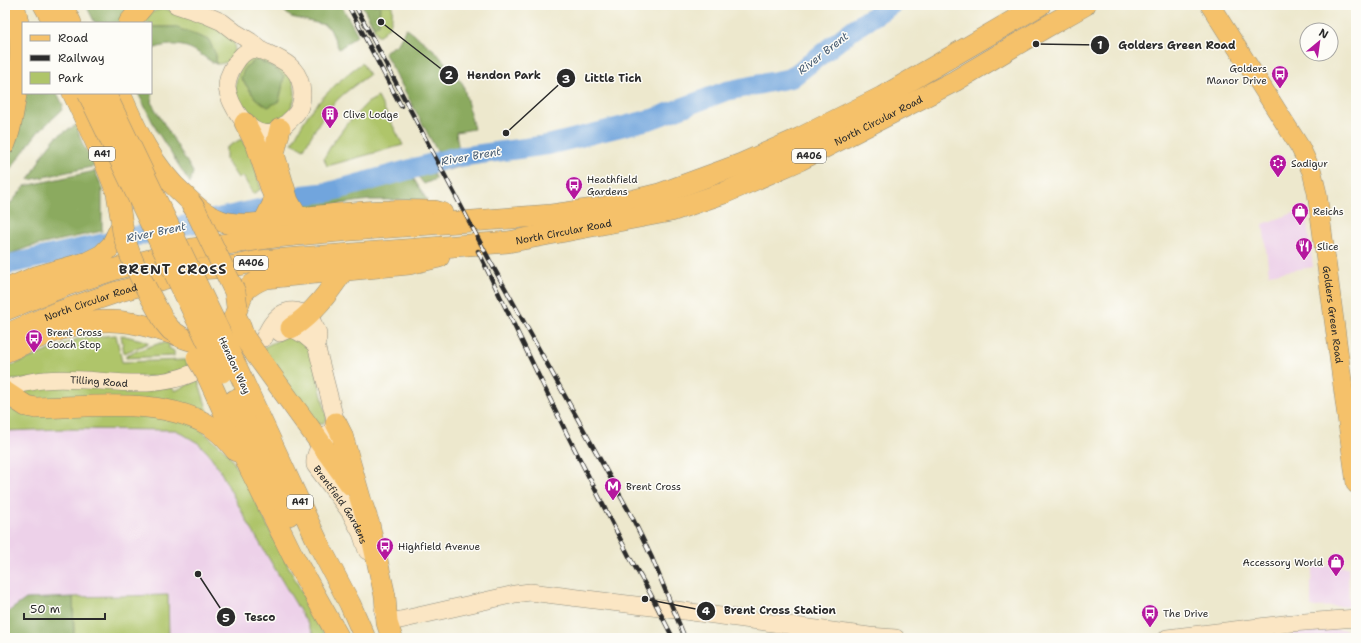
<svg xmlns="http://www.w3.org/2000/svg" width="1361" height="643" font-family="'Shantell Sans',sans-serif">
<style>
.built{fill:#edd1e9}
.green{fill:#afc56a;stroke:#6d784a;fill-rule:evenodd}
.forest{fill:#8baa5e;stroke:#5b6a44}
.water{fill:#71a5dd;stroke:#4e6884}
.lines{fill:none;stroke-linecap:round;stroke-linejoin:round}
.river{stroke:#71a5dd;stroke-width:20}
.secondary-casing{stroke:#8c8a7c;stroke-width:18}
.primary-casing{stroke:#8c8a7c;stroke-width:20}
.highway-casing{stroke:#8c8a7c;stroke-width:22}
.secondary{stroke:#fbe6c4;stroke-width:17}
.primary{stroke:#f5c16b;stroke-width:19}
.highway{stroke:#f5c16b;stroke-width:21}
.rail-casing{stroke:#2b2b2b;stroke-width:4.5}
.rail{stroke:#fdfcf7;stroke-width:3;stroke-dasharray:9;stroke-linecap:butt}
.highway-bridge-casing{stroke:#8c8a7c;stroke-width:22;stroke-linecap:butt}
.highway-bridge{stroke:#f5c16b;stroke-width:21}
.labels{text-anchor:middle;stroke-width:3;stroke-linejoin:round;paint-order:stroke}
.shield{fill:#fdfcf7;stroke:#6a6a68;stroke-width:1}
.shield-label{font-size:9px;font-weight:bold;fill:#2b2b2b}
.poi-label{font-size:10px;fill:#2b2b2b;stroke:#fdfcf7;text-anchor:start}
.street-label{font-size:10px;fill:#2b2b2b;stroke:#fdfcf7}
.water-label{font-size:11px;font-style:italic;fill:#475c72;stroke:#fdfcf7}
.district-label{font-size:14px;font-weight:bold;letter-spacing:1px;fill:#2b2b2b;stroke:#fdfcf7}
.leader{fill:none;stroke:#2b2b2b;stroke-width:1.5}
.callout-dot{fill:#2b2b2b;stroke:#fdfcf7;stroke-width:1.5}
.mark-label{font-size:12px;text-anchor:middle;font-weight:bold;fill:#fff}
.callout-label{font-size:11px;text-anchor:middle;font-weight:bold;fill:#2b2b2b;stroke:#fdfcf7;stroke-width:3;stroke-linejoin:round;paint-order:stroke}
</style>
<rect width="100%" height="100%" fill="#fdfcf7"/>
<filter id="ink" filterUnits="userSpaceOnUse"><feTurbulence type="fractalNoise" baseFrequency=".025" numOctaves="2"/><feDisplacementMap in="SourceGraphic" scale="8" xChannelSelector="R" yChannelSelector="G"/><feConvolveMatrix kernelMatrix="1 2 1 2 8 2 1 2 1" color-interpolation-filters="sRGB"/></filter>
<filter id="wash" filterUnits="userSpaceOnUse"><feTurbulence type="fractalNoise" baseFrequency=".012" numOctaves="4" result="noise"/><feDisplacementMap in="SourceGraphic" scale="16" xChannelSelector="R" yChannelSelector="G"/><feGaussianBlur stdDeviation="0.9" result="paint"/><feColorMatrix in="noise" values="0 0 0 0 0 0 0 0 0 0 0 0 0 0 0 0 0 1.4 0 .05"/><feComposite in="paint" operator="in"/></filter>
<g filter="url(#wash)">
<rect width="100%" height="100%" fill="#ede8cd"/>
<g class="built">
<path d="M 1305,209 L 1313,267 L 1269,274 L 1263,224 Z"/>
<path d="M 63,429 L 176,430 L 198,443 L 209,454 L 218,467 L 249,525 L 316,638 L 169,638 L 168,595 L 73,597 L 74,638 L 5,638 L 5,431 Z"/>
<path d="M 1313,565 L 1348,567 L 1349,606 L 1311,607 L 1311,582 Z"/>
<path d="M 1346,629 L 1345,638 L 1290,638 L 1290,632 Z"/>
</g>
<g class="green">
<path d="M 362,5 L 392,5 C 393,21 392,27 378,36 Z"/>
<path d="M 166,9 L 214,25 L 233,40 C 238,54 232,64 216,64 L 216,55 L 175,27 L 151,27 L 151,23 L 144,23 C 150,12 153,10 166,9 Z"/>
<path d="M 260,54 C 266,58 283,67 288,72 C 293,77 294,85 295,92 C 296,109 278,125 261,122 C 245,119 234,100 236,85 C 236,78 240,65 245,60 C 249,57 256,56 260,54 ZM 263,62 L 276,69 L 284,76 L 256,99 L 241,78 Z"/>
<path d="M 362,63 L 369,75 C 355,85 340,95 329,109 C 319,121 312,135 304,149 L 292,143 C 297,134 302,124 308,115 C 323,96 342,77 362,63 Z"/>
<path d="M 378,97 L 403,145 L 327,166 L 324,158 L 332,144 L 346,125 L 367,103 Z"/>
<path d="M 241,139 L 251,153 L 261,189 L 253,194 L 243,176 L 238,178 L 226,160 L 226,148 Z"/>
<path d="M 116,335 L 122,362 L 185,360 L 189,368 L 163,376 L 5,380 L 5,368 L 80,338 Z"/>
<path d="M 121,335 L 142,340 L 149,343 L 124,353 Z"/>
<path d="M 287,336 L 294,336 L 311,349 L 327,418 L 323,424 L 314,424 L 262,348 Z"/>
<path d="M 161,343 L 169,343 L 169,348 L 174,351 L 174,356 L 126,358 L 126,355 L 151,346 Z"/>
<path d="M 198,380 L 211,421 L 54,404 L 11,392 L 46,385 L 172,387 L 175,391 Z"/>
<path d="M 5,409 L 9,409 L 33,413 L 60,411 L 188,419 L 227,452 L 248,485 L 273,537 L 326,638 L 316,638 L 249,525 L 218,467 L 209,454 L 198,443 L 176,430 L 63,429 L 5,431 Z"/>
<path d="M 168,595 L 169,638 L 74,638 L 73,597 Z"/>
</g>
<g class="forest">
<path d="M 86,5 L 135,5 L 119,23 L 95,23 Z"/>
<path d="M 277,5 L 341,5 L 358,35 L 339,49 L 330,29 L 325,25 L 291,17 Z"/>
<path d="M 362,5 L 380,5 L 379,24 L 374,27 Z"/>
<path d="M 886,5 L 901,5 L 832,50 L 814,64 L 798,79 L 787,85 L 775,89 L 735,94 L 720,98 L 685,116 L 662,123 L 538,152 L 536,137 L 569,134 L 621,120 L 648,115 L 691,102 L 711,91 L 726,85 L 740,83 L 771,80 L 789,71 L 808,56 L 845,29 L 875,13 Z"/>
<path d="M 15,22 L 5,120 L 5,24 Z"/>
<path d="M 151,27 L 175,27 L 209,40 L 216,55 L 216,64 C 209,61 204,56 197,52 C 184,43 165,43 151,50 Z"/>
<path d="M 406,28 L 435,51 L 463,84 L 474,129 L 456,132 L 459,151 L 450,153 L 437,151 L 384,52 L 398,44 Z"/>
<path d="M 256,60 C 267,63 275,68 284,76 L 282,89 L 279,101 L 268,107 L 256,99 L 241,78 L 245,67 Z"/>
<path d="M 151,91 L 153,92 L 151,102 L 193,172 L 190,183 L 158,133 L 138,93 L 151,93 Z"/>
<path d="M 23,93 L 57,93 L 63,105 L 62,110 L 38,132 L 5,176 L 5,154 L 14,139 Z"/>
<path d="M 76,125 L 83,145 L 96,166 L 29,180 L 44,152 L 56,137 Z"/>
<path d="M 430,167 L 436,179 L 424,184 L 414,171 Z"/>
<path d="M 95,171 L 102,187 L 102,231 L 29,247 L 5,256 L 5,210 L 25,186 Z"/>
<path d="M 410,173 L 427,200 L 369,200 L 306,209 L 302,202 L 328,199 L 350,189 Z"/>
<path d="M 73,597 L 74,638 L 5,638 L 5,614 L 26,599 Z"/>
</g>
<path class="water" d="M 520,144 L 520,157 L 483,160 L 448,170 L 437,151 L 450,153 L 459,151 L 478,150 Z"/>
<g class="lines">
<path class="river" d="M 5,265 L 282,204 L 303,195 L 329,192 L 451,158 L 548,145 L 652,119 L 726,91 L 791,78 L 855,28 L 891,5"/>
</g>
</g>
<g filter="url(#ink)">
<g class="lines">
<g class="secondary-casing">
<g id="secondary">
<path d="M 176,5 L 206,15 L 222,22 L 235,32 L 250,41 L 260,49"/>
<path d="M 253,49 C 264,50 286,61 293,69 C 304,81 306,105 293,117 C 287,123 281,130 272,133 C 249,138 229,105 227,87 C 227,79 231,70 235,64 C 240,56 244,52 253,49 Z"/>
<path d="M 280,333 L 291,328 L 304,335 L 316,345"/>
<path id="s1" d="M 264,338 C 268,330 272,321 280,315 C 293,306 309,312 315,327 C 317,330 318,333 318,336 C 318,339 317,342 316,345 L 336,423 C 329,438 313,448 315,465 L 350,512 L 361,533 L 367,551"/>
<path id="s2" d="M 5,388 C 18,385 31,381 44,380 C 94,375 145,394 193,373"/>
<path d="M 383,611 L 387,623 L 515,594 L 530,592 L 684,611 L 869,636 L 896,638"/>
<path d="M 1167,638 L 1292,623 L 1356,618"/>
</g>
</g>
<g class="primary-casing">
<g id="primary">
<path id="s3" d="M 1210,5 L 1300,147 L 1312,172 L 1317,193 L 1356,484"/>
</g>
</g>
<g class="highway-casing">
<g id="highway">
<path d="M 44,5 L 54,23"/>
<path d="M 62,5 L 71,23"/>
<path d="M 129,23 L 144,5"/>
<path d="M 120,93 C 136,130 153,168 184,195 C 195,206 206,216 221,221 C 244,229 274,220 299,218 C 328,215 361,211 390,211 C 405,210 420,211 435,211 L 442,213"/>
<path d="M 245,123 L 257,146 L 274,197 L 273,204 L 264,222"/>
<path d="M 280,129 L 274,154 L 288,201 L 298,218"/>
<path d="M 5,144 C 10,132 12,120 14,107 C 20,73 24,38 14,5"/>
<path d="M 5,290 L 38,276 L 88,262 L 102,255 L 112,245 L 122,224 L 117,193 L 104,160 L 73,93"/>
<path d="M 5,310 L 67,285 L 119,268 L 192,249 L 275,237 L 352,230 L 551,215 L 601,208 L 659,194 L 741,164 L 800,138 L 882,97 L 1040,5"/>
<path d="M 291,328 C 313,314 329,292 343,271"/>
<path id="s4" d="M 5,335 L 56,313 L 117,292 L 199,269 L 229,267 L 259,261 L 508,242 L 671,211 L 724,193 L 800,160 L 955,81 L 1046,27 L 1085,5"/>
<path d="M 181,337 C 199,344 210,346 225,330 C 229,325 233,321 235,315 C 238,307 240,298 244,292 C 249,285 258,281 265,278 L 409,264 L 439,257"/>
<path d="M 5,352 C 48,333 84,315 132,323 C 147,325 162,331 177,335"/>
<path d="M 255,353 L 351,485"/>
<path d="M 236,366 L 320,547 L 350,604 L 365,638"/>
<path d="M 207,375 L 250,469 L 293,556 L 339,638"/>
<path d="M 5,392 L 26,406 L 36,408 C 93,407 166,396 215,429 C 223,435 230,443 236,451"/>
<path d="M 235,400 L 289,515"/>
<path d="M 336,423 L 342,435 L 361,501 L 369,524 L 385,596 L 387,623 L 392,638"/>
</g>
</g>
<use href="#secondary" class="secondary"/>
<use href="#primary" class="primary"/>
<use href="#highway" class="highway"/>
<g class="rail-casing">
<g id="rail">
<path d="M 348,5 L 401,106"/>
<path d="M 355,5 L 490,261 L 631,515 L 652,558 L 685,638"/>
<path d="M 478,251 L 567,434 L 630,558 L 650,593 L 673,638"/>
</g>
</g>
<use href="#rail" class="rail"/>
<g class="highway-bridge-casing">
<g id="highway-bridge">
<path d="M 88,93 L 222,372"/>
<path d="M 105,93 L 236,366"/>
<path d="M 190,202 L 195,209 L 235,292 L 237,307"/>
<path d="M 122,224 C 123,250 152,299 165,323 L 171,330 L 181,337"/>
<path d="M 235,315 L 239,323 L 244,337 L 255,353"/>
<path d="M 197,358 L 207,375"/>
</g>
</g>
<use href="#highway-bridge" class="highway-bridge"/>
</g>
</g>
<defs>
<g id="bus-pin" transform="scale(0.9)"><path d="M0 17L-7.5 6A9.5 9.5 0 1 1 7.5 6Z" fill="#b5179e" stroke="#fdfcf7"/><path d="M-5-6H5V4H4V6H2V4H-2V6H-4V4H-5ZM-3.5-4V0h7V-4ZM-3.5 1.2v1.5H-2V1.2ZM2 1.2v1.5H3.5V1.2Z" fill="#fff"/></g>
<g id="building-pin" transform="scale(0.9)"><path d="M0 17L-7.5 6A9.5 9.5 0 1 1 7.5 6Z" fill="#b5179e" stroke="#fdfcf7"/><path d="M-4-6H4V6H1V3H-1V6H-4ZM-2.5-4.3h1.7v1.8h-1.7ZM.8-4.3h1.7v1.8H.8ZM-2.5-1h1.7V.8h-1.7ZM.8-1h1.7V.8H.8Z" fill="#fff"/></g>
<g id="synagogue-pin" transform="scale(0.9)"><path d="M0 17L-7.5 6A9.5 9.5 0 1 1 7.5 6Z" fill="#b5179e" stroke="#fdfcf7"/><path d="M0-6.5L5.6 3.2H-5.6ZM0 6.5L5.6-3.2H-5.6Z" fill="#fff"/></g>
<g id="shop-pin" transform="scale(0.9)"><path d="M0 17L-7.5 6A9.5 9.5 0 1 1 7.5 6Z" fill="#b5179e" stroke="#fdfcf7"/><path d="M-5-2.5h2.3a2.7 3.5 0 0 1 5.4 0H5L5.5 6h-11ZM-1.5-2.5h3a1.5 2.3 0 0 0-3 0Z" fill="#fff"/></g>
<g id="restaurant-pin" transform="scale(0.9)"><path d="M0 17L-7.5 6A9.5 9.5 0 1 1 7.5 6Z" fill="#b5179e" stroke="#fdfcf7"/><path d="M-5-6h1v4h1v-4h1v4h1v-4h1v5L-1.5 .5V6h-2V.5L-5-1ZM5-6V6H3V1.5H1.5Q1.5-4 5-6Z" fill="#fff"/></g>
<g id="metro-pin" transform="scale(0.9)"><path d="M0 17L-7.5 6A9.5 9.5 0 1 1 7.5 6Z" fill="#b5179e" stroke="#fdfcf7"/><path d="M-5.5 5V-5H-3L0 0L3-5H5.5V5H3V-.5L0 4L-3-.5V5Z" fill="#fff"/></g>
</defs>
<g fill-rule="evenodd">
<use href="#bus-pin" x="1280" y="74"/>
<use href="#building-pin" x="330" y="114"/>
<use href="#synagogue-pin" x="1278" y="163"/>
<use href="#bus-pin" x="574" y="185"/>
<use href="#shop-pin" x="1300" y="211"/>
<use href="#restaurant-pin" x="1304" y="246"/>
<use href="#bus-pin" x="34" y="338"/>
<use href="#metro-pin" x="613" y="486"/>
<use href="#bus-pin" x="385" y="546"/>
<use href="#shop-pin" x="1336" y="562"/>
<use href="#bus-pin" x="1150" y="613"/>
</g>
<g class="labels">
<g class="shield">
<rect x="89" y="147" width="26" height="14" rx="3"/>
<rect x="792" y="149" width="34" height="14" rx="3"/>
<rect x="234" y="256" width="34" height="14" rx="3"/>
<rect x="287" y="495" width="26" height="14" rx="3"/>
</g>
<g class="shield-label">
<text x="102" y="157">A41</text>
<text x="809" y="159">A406</text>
<text x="251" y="266">A406</text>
<text x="300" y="505">A41</text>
</g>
<g class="poi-label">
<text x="1267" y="72" text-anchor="end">Golders<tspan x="1267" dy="12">Manor Drive</tspan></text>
<text x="343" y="118">Clive Lodge</text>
<text x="1291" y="167">Sadigur</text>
<text x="587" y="183">Heathfield<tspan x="587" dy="12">Gardens</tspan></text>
<text x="1313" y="215">Reichs</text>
<text x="1317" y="250">Slice</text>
<text x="47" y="336">Brent Cross<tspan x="47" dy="12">Coach Stop</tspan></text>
<text x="626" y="490">Brent Cross</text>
<text x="398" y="550">Highfield Avenue</text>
<text x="1323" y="566" text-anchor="end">Accessory World</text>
<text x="1163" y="617">The Drive</text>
</g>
<g class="street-label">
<text dy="4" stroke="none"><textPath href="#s4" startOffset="908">North Circular Road</textPath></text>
<text dy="4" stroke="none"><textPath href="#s4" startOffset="572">North Circular Road</textPath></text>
<text dy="4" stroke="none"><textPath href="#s4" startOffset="92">North Circular Road</textPath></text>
<text dy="4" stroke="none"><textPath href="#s3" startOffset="340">Golders Green Road</textPath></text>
<text transform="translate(235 365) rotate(65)" y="4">Hendon Way</text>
<text dy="4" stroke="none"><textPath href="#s2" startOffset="95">Tilling Road</textPath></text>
<text dy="4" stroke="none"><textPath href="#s1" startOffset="266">Brentfield Gardens</textPath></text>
</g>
<g class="water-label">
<text transform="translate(823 53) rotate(-38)" y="4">River Brent</text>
<text transform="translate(471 156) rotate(-10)" y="4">River Brent</text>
<text transform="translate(156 232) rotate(-12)" y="4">River Brent</text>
</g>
<g class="district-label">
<text x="173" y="274">BRENT CROSS</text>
</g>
</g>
<path class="leader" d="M1036 44L1100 45M381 22L449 75M506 133L566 78M645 599L706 611M198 574L226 617"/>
<g class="callout-dot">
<circle cx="1036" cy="44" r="4"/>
<circle cx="381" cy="22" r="4"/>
<circle cx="506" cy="133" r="4"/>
<circle cx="645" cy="599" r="4"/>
<circle cx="198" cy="574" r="4"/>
<circle cx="1100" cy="45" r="10"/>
<circle cx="449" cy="75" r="10"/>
<circle cx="566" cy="78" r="10"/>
<circle cx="706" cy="611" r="10"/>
<circle cx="226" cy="617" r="10"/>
</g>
<g class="mark-label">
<text x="1100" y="49">1</text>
<text x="449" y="79">2</text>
<text x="566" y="83">3</text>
<text x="706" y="615">4</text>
<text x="226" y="622">5</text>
</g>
<g class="callout-label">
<text x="1177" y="49">Golders Green Road</text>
<text x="504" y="79">Hendon Park</text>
<text x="613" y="82">Little Tich</text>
<text x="780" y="614">Brent Cross Station</text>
<text x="260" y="621">Tesco</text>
</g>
<rect width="1361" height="643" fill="none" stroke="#fdfcf7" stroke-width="20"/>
<rect x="22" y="22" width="130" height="72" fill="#fdfcf7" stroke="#a9a8a5"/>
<rect x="30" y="35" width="20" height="6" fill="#f5c16b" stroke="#a9a8a5"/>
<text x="58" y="42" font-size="12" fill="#2b2b2b">Road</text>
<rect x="30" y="55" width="20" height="6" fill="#2b2b2b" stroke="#a9a8a5"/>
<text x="58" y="62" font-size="12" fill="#2b2b2b">Railway</text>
<rect x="30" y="72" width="20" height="12" fill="#afc56a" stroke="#a9a8a5"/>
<text x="58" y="82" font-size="12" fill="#2b2b2b">Park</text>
<g transform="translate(1319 42) rotate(29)"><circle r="19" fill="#fdfcf7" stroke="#a9a8a5"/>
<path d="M0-3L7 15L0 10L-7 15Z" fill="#b5179e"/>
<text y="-6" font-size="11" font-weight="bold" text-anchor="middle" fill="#2b2b2b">N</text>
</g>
<path d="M24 613v6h81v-6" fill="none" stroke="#2b2b2b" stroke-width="2"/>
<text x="30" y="613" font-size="12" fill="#2b2b2b" stroke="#fdfcf7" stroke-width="3" paint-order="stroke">50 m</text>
</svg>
